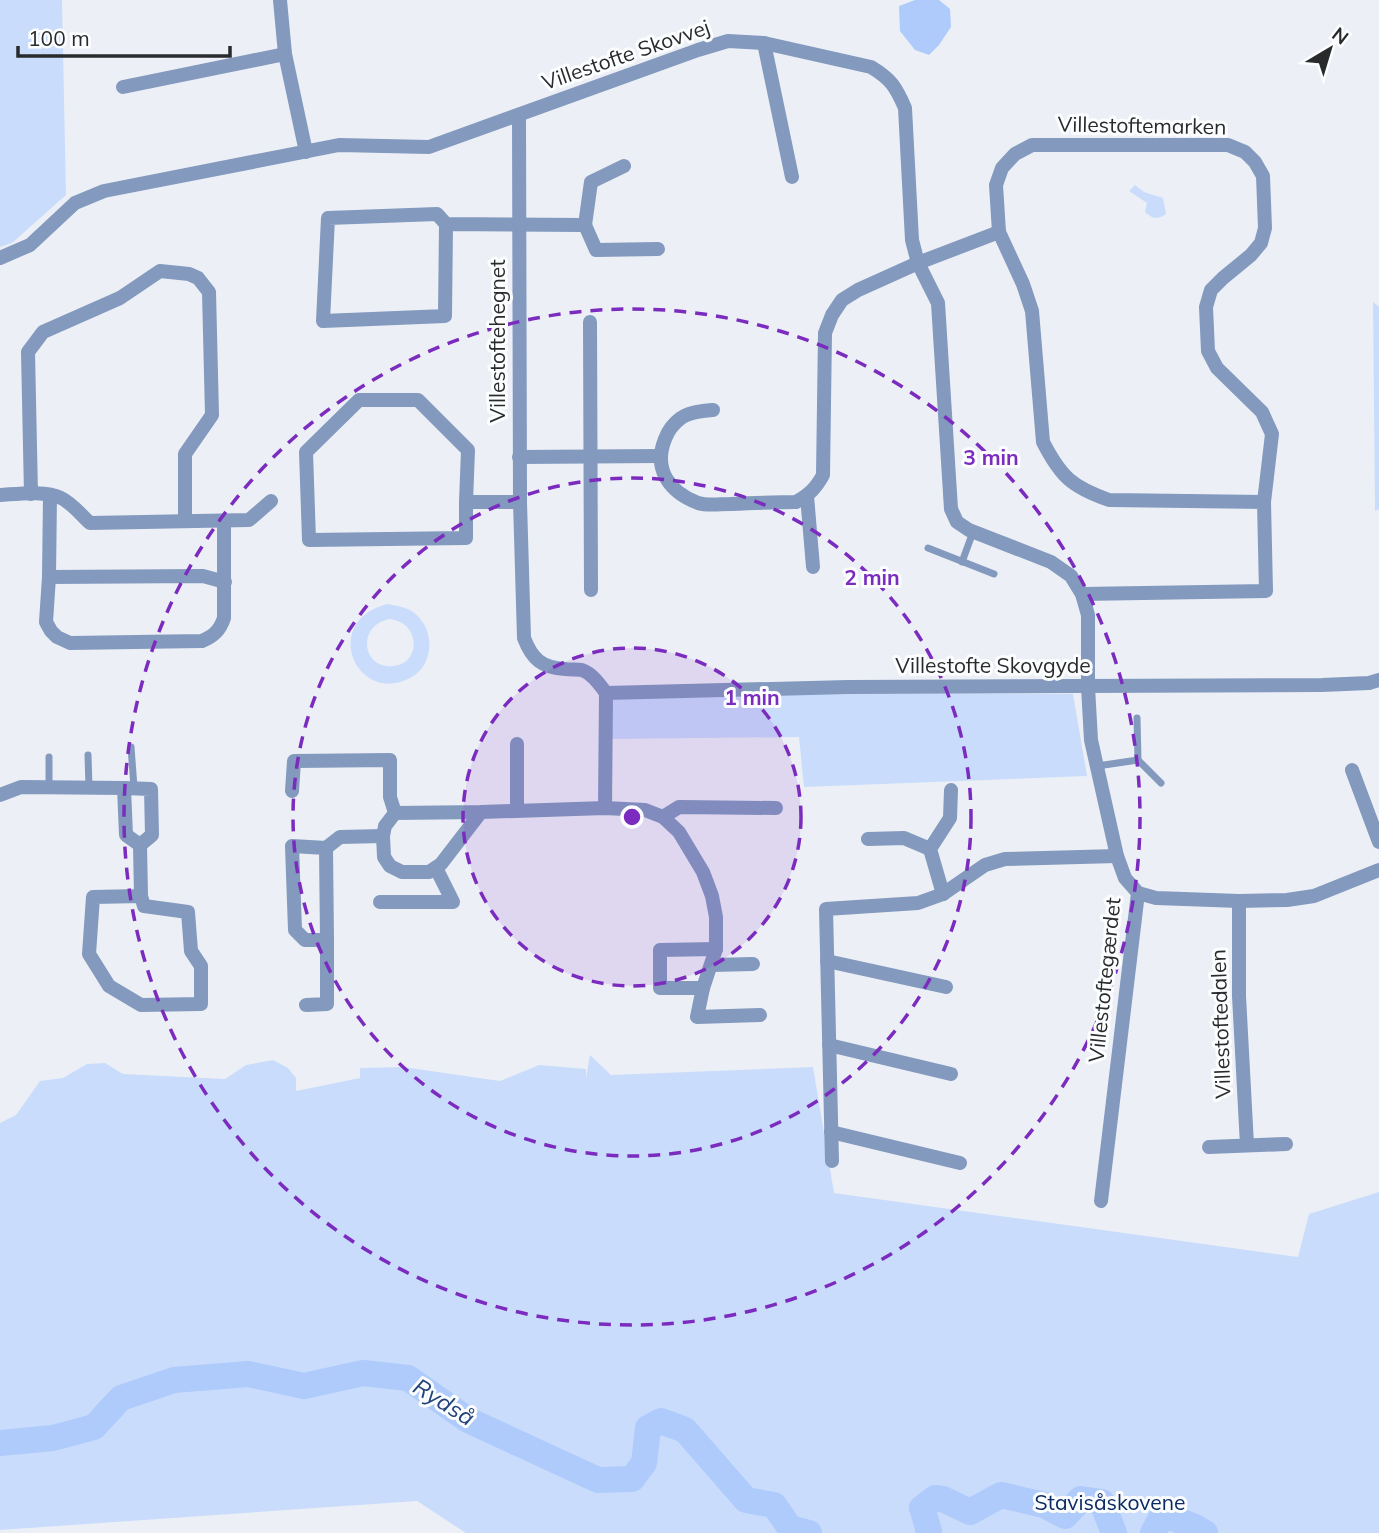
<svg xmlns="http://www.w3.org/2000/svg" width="1379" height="1533" font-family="Mulish,sans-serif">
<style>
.green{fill:#cadcfb;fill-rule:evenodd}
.water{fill:#aecbfc}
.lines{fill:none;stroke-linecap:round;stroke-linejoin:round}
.river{stroke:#aecbfc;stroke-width:26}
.service{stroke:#8399be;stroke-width:7}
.minor{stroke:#8399be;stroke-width:14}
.ring{fill:none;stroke:#7b2cbf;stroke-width:3.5;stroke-dasharray:12 9}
.labels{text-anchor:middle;stroke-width:6;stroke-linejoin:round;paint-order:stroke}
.street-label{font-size:21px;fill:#292a2c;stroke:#fcfdfe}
.park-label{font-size:21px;fill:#0b2a61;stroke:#fcfdfe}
.water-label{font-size:23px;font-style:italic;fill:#21427b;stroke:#fcfdfe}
.centre{fill:#7b2cbf;stroke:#fcfdfe;stroke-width:3.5}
.ring-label{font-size:21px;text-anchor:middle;font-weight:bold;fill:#7b2cbf;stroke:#fcfdfe;stroke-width:6;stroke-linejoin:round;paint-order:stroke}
</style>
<rect width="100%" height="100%" fill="#ecf0f6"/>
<g class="green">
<path d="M 0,0 L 62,0 L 66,195 L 12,243 L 0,247 Z"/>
<path d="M 1135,185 L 1144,192 L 1163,198 L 1166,214 C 1157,220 1153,219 1145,212 L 1147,203 L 1129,191 Z"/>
<path d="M 1373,302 L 1379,307 L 1379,509 L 1375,511 Z"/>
<path d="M 388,604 C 397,606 406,607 413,612 C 430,624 434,648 424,665 C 419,673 412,678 403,681 C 354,699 322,620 388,604 ZM 390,619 C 421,623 421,663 394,666 C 362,670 356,625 390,619 Z"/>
<path d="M 850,693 L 1073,694 L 1087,776 L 804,787 L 799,737 L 612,739 L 612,697 Z"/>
<path d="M 590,1055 L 611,1075 L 813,1067 L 834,1193 L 1298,1257 L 1309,1214 L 1379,1192 L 1379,1533 L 466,1533 L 417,1501 L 0,1530 L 0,1123 L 16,1115 L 40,1081 L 63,1078 L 87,1064 L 105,1063 L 123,1074 L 225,1079 L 246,1065 L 273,1060 L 288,1068 L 296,1078 L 296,1091 L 360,1078 L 360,1068 L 403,1067 L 500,1081 L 539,1065 L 586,1069 L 586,1078 Z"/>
</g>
<path class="water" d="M 915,0 L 939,0 L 950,9 L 951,27 L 939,45 L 929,55 L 915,50 L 900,31 L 899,6 Z"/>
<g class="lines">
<g class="river">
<path d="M 0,1443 L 53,1438 L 94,1427 L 121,1398 L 174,1380 L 248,1374 L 304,1386 L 363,1373 L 408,1378 L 468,1420 L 598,1480 L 632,1479 L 644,1463 L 648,1428 L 661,1421 L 685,1430 L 746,1500 L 774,1505 L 790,1528 L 809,1533"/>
<path d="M 928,1533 L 929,1531 L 922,1508 L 935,1498 L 943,1499 L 970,1512 L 1001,1495 L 1044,1505 L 1065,1516 L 1081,1499 L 1102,1502 L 1114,1533"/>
<path d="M 1153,1533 L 1163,1514 L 1195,1527 L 1205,1533"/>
</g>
<g class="service">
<path d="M 928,548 L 994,574"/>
<path d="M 962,562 L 973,532"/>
<path d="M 1137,718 L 1138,760"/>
<path d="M 131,747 L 134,787"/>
<path d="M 88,755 L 89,787"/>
<path d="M 1097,766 L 1138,760 L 1161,783"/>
<path d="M 49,787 L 49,757"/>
</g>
<g class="minor">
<path d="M 280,0 L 285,54 L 306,152"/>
<path d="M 764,43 L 792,177"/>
<path d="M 123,87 L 285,54"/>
<path d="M 519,115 L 520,502 L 524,638 C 532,659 542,668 565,669 C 570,670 577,669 582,670 C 593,674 600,685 606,693 L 605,808"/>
<path d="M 446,224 L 445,316 L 323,321 L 328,218 L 437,214 L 446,224 L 585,225 L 591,182 L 624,166"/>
<path d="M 585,225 L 596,250 L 658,249"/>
<path d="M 0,258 L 30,245 L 75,203 L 104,191 L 339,145 L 429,147 L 698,50 L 728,41 L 764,43 L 871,67 C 891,79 896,87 905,108 L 912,240 L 918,263 L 938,303 L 951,509 L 957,522 L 969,530 L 1051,562 L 1071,576 L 1082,594 L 1088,615 L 1088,687 L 1091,740 L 1117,856 L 1125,878 L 1138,893 L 1101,1201"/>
<path d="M 590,322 L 591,590"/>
<path d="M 713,410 C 702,411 690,412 681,418 C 674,423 668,431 665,439 C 653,469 669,492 698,503 C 707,506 720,504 730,504 C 752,503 774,502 796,502 C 809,495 816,488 823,475 L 825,333 L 832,315 L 842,300 L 858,290 L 918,263 L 999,232"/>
<path d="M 519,457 L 660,456"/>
<path d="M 31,494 L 28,352 L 43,332 L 120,298 L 160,271 L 189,274 L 198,278 L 209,292 L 212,415 L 185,454 L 185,520"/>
<path d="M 0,495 C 17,494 45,490 61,498 C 72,503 81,515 90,523 L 249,520 L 271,501"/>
<path d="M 50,495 L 49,577 L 46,622 L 51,631 L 57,637 L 70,643 L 202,641 C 214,636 220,630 224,618 L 224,521"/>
<path d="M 807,496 L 813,567"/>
<path d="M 466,502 L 466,538 L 309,540 L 306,452 L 359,400 L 418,400 L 468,450 L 466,502 L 520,502"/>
<path d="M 49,577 L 203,576 L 225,582"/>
<path d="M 1082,594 L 1266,591 L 1264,502 L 1272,434 L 1262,412 L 1217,368 L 1208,351 L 1206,307 L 1211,290 L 1223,278 L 1251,255 L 1261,243 L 1265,228 L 1263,176 L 1255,162 L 1245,152 L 1228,145 L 1032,145 L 1015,154 L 1002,168 L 996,185 L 999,232 L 1023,284 L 1032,311 L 1043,442 C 1061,477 1072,487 1109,500 L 1264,502"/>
<path d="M 606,693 L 848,687 L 1322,685 L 1369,683 L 1379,680"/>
<path d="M 517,744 L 517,810"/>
<path d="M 1352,770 L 1379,842"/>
<path d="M 124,788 L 151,789 L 152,835 L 140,845"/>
<path d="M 292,791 L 294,761 L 390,760 L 390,797 L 395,813"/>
<path d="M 0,795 L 21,787 L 124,788 L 126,835 L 140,845 L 141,896 L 144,906 L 188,912 L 191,951 L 201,966 L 201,1004 L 141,1005 L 109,986 L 89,954 L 93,897 L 141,896"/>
<path d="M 481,812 L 395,813 L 385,826 L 383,836 L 384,857 L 390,866 L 402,872 L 429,872 L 441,864 L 481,812 L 605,808 L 645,810 L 663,817 L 679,832 L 703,872 L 712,896 L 716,917 L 716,949 L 703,988 L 697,1017 L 760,1015"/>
<path d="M 663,817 L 679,807 L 776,808"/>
<path d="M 868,839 L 904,838 L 930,849"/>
<path d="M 326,848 L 327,940 L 305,940 L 295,930 L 292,846 L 326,848 L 340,837 L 383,836"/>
<path d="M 1138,893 L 1156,898 L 1239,901 L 1287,900 L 1314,896 L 1379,870"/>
<path d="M 943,894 L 930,849 L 950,818 L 951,790"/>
<path d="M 1239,901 L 1239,996 L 1247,1145"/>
<path d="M 380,902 L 453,902 L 436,868"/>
<path d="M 827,961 L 946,987"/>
<path d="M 712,965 L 753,964"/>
<path d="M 703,988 L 660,988 L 660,950 L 716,949"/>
<path d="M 306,1005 L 327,1004 L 327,940"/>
<path d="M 829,1045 L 951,1074"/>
<path d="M 831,1132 L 960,1163"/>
<path d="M 1209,1147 L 1286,1144"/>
<path d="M 832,1161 L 826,909 L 918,903 L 943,894 L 985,865 L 1005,859 L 1117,856"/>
</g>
</g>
<circle cx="632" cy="817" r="169" fill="#7b2cbf" fill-opacity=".12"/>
<g class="ring">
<circle cx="632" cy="817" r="169"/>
<circle cx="632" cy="817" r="339"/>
<circle cx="632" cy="817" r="508"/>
</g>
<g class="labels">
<g class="street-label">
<text transform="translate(626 55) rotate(-19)" y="7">Villestofte Skovvej</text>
<text transform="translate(1142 126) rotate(1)" y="7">Villestoftemarken</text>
<text transform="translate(498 341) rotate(-90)" y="7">Villestoftehegnet</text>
<text x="993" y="673">Villestofte Skovgyde</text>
<text transform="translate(1105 980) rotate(-84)" y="7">Villestoftegærdet</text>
<text transform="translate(1221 1024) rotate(-92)" y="7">Villestoftedalen</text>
</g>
<g class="park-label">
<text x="1110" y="1510">Stavisåskovene</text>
</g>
<g class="water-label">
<text transform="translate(444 1402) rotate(32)" y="8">Rydså</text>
</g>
</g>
<circle cx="632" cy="817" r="10" class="centre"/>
<g class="ring-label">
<text x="991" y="465">3 min</text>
<text x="872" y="585">2 min</text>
<text x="752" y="705">1 min</text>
</g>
<g transform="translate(1330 49) rotate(38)" stroke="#fcfdfe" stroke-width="5" paint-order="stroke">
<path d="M0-5L12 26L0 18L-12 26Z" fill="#292a2c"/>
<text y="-10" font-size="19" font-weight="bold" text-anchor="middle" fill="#292a2c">N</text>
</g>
<path d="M18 46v10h212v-10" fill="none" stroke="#292a2c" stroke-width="3.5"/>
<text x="28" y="46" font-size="21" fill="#292a2c" stroke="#fcfdfe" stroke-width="5" paint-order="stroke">100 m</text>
</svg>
